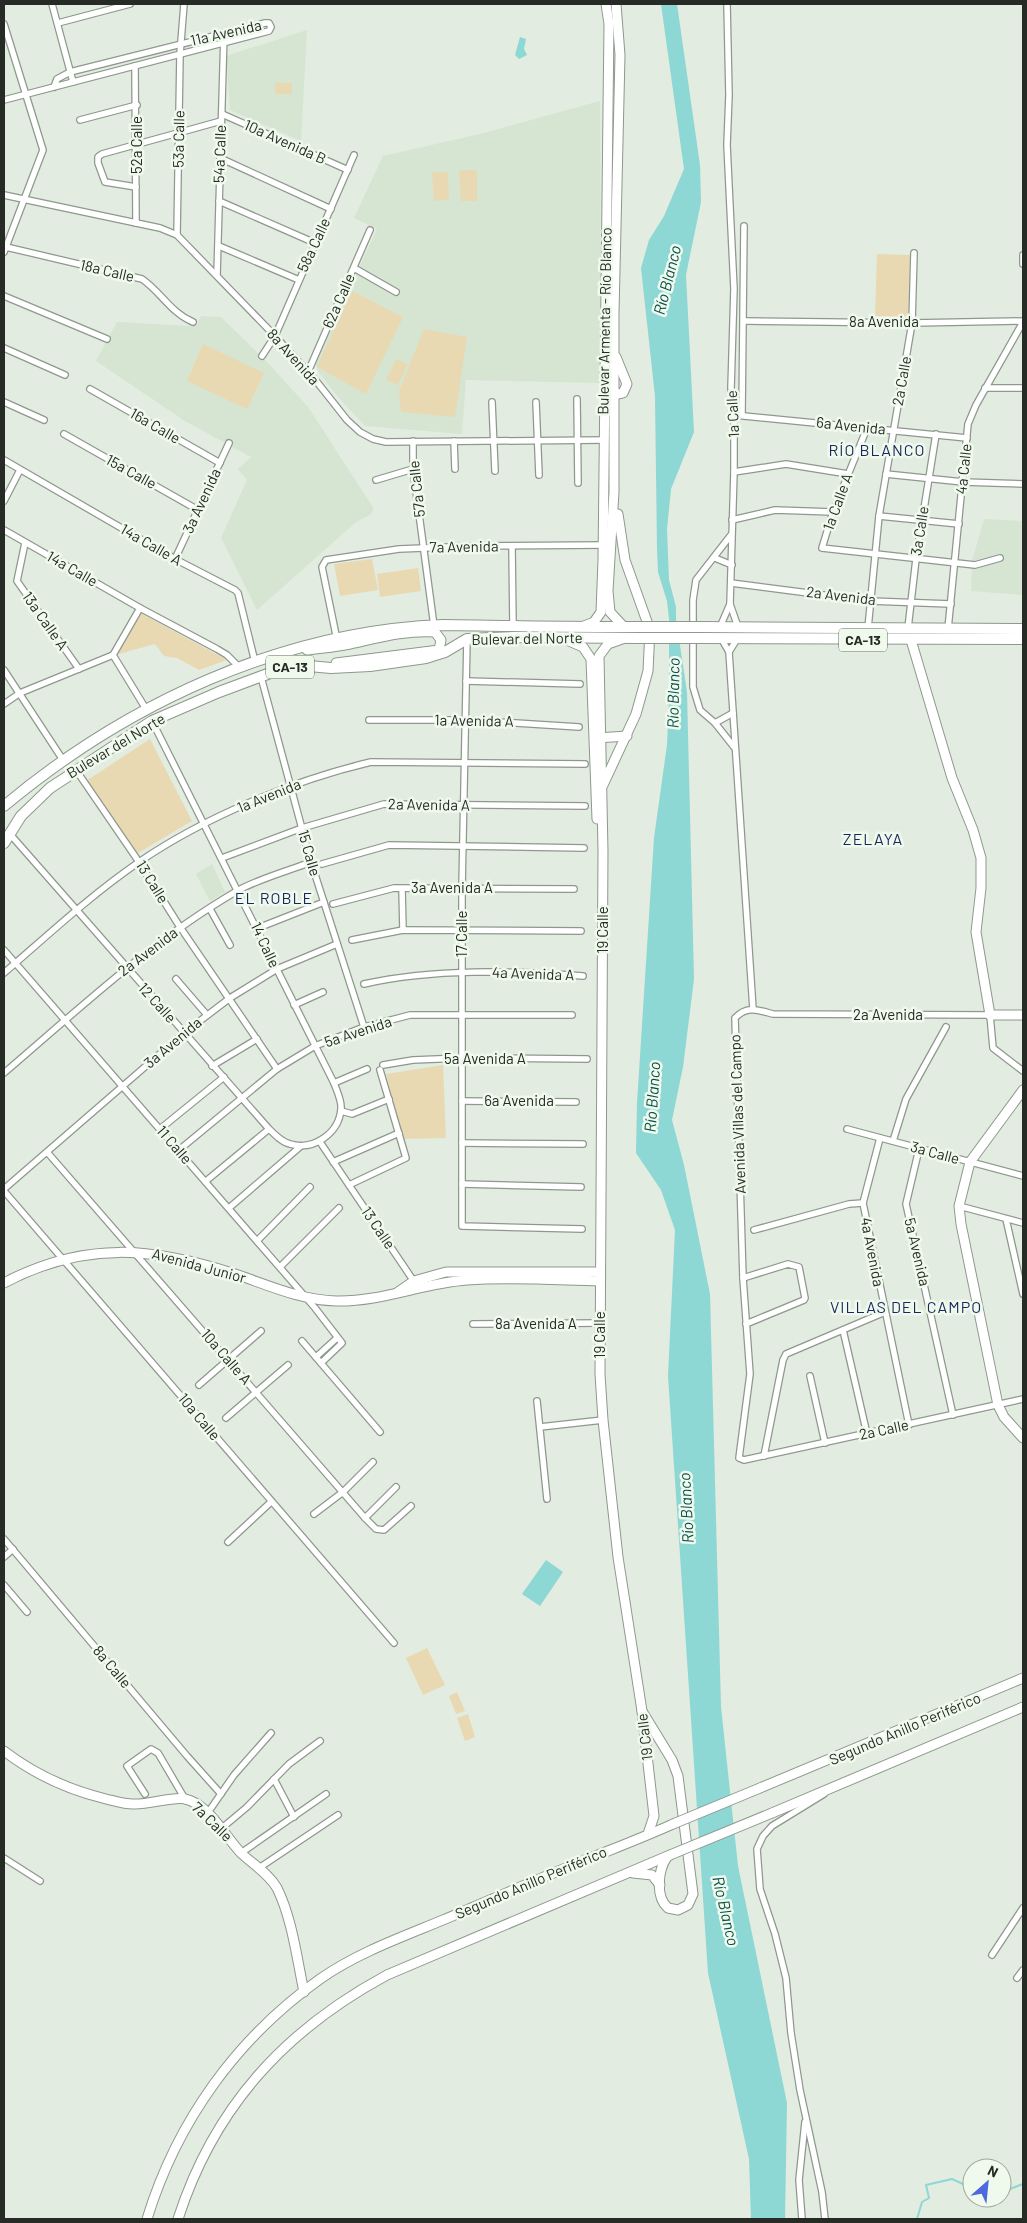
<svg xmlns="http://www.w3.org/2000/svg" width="1027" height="2223" font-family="Barlow,sans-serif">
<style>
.built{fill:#d5e5d2}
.green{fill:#e9d9b2}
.water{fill:#8dd7d4}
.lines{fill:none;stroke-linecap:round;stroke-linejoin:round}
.stream{stroke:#8dd7d4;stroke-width:2}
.street-casing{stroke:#8e988d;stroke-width:8}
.secondary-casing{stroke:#8e988d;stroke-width:11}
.primary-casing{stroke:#8e988d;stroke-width:11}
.highway-casing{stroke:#8e988d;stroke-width:12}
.street{stroke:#fff;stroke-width:5.5}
.secondary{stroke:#fff;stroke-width:9}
.primary{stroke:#fff;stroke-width:9}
.highway{stroke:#fff;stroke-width:10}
.primary-bridge-casing{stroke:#8e988d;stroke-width:11;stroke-linecap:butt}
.highway-bridge-casing{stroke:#8e988d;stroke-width:12;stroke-linecap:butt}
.primary-bridge{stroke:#fff;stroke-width:9}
.highway-bridge{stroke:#fff;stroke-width:10}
.labels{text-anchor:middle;stroke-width:5;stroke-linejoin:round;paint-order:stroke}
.shield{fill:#effaed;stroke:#636962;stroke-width:1}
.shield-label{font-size:14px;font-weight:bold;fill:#272b26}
.street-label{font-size:15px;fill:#272b26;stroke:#effaed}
.water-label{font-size:16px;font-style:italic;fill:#094d4c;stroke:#effaed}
.neighbourhood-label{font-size:16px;letter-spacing:1px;fill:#1b265e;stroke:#effaed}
</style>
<rect width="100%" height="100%" fill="#e2ece0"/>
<g class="built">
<path d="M 307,30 L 301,141 L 230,110 L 226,56 Z"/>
<path d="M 600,101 L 601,383 L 466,380 L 462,434 L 365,426 L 339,398 L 319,373 L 315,363 L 377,229 L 354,218 L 383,156 L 480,134 Z"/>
<path d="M 201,316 L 221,317 L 269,364 L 308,407 L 374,509 L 370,515 L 356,522 L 257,610 L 221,538 L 247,480 L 238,469 L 251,457 L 185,421 L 96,361 L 117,322 L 187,326 L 197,324 Z"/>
<path d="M 984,519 L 1023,521 L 1023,595 L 971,591 L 972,561 Z"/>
<path d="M 212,864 L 225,892 L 210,901 L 196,874 Z"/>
</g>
<g class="green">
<rect x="275" y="83" width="17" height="11"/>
<path d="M 459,170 L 477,170 L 477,201 L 461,201 Z"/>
<path d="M 432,172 L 448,172 L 449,200 L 434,201 Z"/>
<path d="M 877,254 L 910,255 L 908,317 L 875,316 Z"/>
<path d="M 352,291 L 403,317 L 366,394 L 317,367 Z"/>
<path d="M 424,329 L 467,337 L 455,417 L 401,412 L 399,391 Z"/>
<path d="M 203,344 L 264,373 L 247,409 L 187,381 Z"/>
<path d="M 396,359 L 408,364 L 398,385 L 386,380 Z"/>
<path d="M 372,559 L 378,590 L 340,596 L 334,564 Z"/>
<path d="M 418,568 L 421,591 L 380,597 L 377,574 Z"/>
<path d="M 140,613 L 227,660 L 199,670 L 177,658 L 164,656 L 155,644 L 115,655 Z"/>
<path d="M 150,739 L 192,821 L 133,856 L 83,783 Z"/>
<path d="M 443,1065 L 446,1138 L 403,1139 L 386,1074 Z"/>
<path d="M 427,1648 L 445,1685 L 423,1695 L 406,1658 Z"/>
<path d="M 457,1692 L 465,1711 L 456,1714 L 449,1696 Z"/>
<path d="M 468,1714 L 475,1737 L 465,1741 L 457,1718 Z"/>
</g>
<g class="water">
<path d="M 661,4 L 677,4 L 700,165 L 701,202 L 686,275 L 694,432 L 671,489 L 667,529 L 669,580 L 676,607 L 676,619 L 687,692 L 694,979 L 683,1067 L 672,1120 L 684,1165 L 710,1294 L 721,1707 L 738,1866 L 787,2103 L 785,2219 L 751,2219 L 749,2159 L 708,1973 L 668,1376 L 675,1230 L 661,1190 L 636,1153 L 637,1103 L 654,838 L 667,745 L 669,697 L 669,619 L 667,601 L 658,572 L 657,549 L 655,396 L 641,268 L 649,240 L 664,216 L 684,169 Z"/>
<path d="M 520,37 L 526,39 L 524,49 L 527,55 L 519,59 L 515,55 Z"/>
<path d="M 546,1560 L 563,1572 L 540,1606 L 522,1594 Z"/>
</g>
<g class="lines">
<g class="stream">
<path d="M 1002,2192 L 1023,2184"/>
<path d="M 917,2219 L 922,2202 L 929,2198 L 926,2185 L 952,2179 L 972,2188"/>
</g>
<g class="street-casing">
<g id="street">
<path d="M 52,4 L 73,82"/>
<path d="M 58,23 L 130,4"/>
<path d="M 4,24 L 43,150 L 4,252"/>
<path d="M 135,66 L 136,223"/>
<path d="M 4,100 L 269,31 L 271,27 L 269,23 L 265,23 L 70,72 L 57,79 L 54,87"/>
<path d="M 222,114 L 348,170"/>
<path d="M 80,120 L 137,105"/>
<path d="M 220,158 L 331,209"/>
<path d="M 136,187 L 105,182 L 98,163 L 98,157 L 102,154 L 221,121"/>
<path d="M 4,195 L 160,228 L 177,235 L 275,336 L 317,382 L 347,420 L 360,432 L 373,439 L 386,442 L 604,440"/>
<path d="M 219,201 L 315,243"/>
<path d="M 177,235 L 180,54 L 184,4"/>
<path d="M 219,246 L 299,280"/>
<path d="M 6,247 L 142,279 C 161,292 171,313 193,322"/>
<path d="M 1023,255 L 1023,264"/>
<path d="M 354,268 L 396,292"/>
<path d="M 217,275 L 224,33"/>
<path d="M 4,296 L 107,339"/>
<path d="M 745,321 L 912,323 L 1023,321"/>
<path d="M 4,348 L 65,375"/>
<path d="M 262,356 L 275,336 L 354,155"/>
<path d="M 308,372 L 370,230"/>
<path d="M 985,388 L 1023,388"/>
<path d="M 90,389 L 220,463"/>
<path d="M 577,399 L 578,483"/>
<path d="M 4,402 L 44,420"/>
<path d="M 492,402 L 495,471"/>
<path d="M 536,402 L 539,475"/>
<path d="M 734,415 L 967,438"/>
<path d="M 742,415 L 744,226"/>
<path d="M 867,428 L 833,512 L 822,548 L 975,565 L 1000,558"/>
<path d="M 64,434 L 198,510"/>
<path d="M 413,441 L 413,469 L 434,626"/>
<path d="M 454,441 L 455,469"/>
<path d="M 4,460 L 175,559 L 235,590 L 238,593 L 255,662"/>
<path d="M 734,472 L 786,464 L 848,474"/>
<path d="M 886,474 L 963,482 L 1023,484"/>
<path d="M 376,480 L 413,469"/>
<path d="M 4,501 L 20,470"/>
<path d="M 879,516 L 959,524"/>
<path d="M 732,520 L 775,510 L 833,512"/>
<path d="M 4,530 L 140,608 L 217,649 L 227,655 L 239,667"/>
<path d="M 731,535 L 696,580 L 693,600 L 693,687 L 700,710 L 715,723 L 734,747"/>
<path d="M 25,543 L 17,581 L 79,669"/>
<path d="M 512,546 L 513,626"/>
<path d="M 715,558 L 732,565"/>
<path d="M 175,559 L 229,443"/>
<path d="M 731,583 L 870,601 L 951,604"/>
<path d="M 730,604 L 738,627"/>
<path d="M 140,608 L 113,655 L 146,709"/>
<path d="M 720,627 L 730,604 L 734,472 L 734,415 L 731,388 L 734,289 L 727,145 L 729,95 L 727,4"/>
<path d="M 868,628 L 879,516 L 912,323 L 914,253"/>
<path d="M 908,628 L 916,559 L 936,434"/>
<path d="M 948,629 L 968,424 L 976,405 L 1023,322"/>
<path d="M 721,638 L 729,652 L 753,1009"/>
<path d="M 467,639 L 462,888 L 462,1226 L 582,1229"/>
<path d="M 337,640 L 322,567 L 326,560 L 399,549 L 474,546 L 603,545"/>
<path d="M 729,652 L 737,639"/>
<path d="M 4,670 L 63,760"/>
<path d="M 261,677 L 311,862 L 364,1027"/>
<path d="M 466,681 L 580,684"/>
<path d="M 4,704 L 20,693 L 113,655"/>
<path d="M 369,720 L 466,720 L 579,727"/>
<path d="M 715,723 L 733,713"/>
<path d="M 76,770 L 139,862 L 180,927 L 277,1069"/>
<path d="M 9,833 L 269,1129 C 275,1135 282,1142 290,1144 C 314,1151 339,1133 341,1109 C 342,1101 337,1091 334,1083 L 152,721"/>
<path d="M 222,858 L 302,828 L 384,804 L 585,806"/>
<path d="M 322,864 L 389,845 L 584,848"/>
<path d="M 402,889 L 403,930"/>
<path d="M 333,904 L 394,888 L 574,889"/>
<path d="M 210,909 L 230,945"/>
<path d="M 258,928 L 324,902"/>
<path d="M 352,940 L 403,930 L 581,931"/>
<path d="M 4,950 L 315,1308 L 342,1343 L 321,1363"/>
<path d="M 4,973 C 48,935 91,895 139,862 C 205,817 294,780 371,762 L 585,764"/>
<path d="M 176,979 L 207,1015"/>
<path d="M 364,984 C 436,968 510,971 583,976"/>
<path d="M 294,1005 L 323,992"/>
<path d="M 383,1065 L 413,1060 L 462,1058 L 587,1059"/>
<path d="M 212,1066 L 257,1039"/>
<path d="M 1023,1071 L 993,1048 L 990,1015 L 773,1014 C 758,1010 747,1005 735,1018 L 743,1278 L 750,1374 L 739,1458 L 744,1460 L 1023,1399"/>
<path d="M 4,1073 C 79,1009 151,941 237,891 C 258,879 288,871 311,862"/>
<path d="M 334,1083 L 367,1069"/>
<path d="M 462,1101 L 576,1102"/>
<path d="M 341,1111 L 352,1114 L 389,1099"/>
<path d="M 160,1129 L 224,1077"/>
<path d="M 847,1129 L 1023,1176"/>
<path d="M 880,1138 L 863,1203 L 909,1425"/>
<path d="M 893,1141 L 906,1099 L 946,1027"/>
<path d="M 320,1142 L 415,1283"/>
<path d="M 462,1143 L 583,1144"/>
<path d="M 919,1149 L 906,1204 L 953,1415"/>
<path d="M 179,1150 L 277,1069 L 315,1046 L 364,1027 L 410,1015 L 572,1015"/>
<path d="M 47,1152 L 365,1518 L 376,1529 L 384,1530 L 411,1506"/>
<path d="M 333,1162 L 399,1133"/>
<path d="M 206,1181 L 269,1129"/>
<path d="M 462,1184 L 581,1187"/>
<path d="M 349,1185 L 406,1158 L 380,1070"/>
<path d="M 4,1189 L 184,1033 L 230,998 L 277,969 L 337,944"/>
<path d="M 4,1191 L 394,1643"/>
<path d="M 959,1206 L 1023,1223"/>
<path d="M 229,1208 L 301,1146"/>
<path d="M 1006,1219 L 1023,1294"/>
<path d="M 754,1230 L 849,1204 L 863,1203"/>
<path d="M 257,1241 L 310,1187"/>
<path d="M 280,1267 L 339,1208"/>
<path d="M 743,1278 L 788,1264 L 799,1267 L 805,1298 L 804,1300 L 746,1324"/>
<path d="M 473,1324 L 600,1323"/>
<path d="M 843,1330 L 867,1434"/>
<path d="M 302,1341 L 380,1432"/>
<path d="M 316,1357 L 337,1338"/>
<path d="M 810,1376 L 825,1443"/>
<path d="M 199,1385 L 261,1331"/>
<path d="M 537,1401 L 547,1499"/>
<path d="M 226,1418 L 288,1365"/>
<path d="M 540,1427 L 603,1420"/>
<path d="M 764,1456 L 783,1360 L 786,1354 L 885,1312"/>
<path d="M 314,1514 L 343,1492 L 373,1462"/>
<path d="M 365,1518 L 396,1487"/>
<path d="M 4,1539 L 187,1756 L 221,1794"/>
<path d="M 228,1542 L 271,1502"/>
<path d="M 4,1557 L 13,1549"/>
<path d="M 4,1585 L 27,1612"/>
<path d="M 274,1779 L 294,1817"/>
<path d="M 145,1794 L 127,1766 L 151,1749 L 158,1753 L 185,1799"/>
<path d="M 824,1794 L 772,1826 L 763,1836 L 757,1849 L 760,1889 L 775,1934 L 786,1978 L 791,2033 L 800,2090 L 822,2192 L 825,2219"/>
<path d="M 207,1814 L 234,1775 L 271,1733"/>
<path d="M 222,1828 L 247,1807 L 289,1764 L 320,1741"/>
<path d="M 241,1853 L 326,1794"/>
<path d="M 4,1858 L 40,1881"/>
<path d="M 259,1868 L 338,1815"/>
<path d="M 992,1955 L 1023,1908"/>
<path d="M 1017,1978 L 1023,1970"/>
<path d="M 802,2219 L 799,2180 L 805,2122"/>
</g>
</g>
<g class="secondary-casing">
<g id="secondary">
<path d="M 616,4 L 620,55 L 614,313 L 614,492 L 608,591 L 610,612 L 624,627"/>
<path d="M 611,391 L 619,394 L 623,393 L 627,384 L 616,357"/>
<path d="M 584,626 L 594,622 L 601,612 L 603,560 L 608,109 L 609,24 L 606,4"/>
<path d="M 562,638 L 583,647 L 591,659 L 597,819"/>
<path d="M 622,639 L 608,644 L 599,656 L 603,851 L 600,1374 L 603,1420 L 618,1557 L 642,1711 L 654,1816 L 648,1834"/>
<path d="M 911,640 L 952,778 L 973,830 L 981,858 L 981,888 L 976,932 L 990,1015 L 1023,1015"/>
<path d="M 307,650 C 321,648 336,647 350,644 C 378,638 407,630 435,632 L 441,640 L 439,650 L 336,663"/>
<path d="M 597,738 L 627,736"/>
<path d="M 603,785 L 636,714 L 648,671 L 650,630 L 625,560 L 618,514"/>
<path d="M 1023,1090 L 970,1162 L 959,1206 L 961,1224 L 998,1405 L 1004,1417 L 1023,1438"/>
<path d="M 4,1283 C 85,1240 153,1247 238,1275 C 270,1286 301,1300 336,1301 C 381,1302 423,1283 467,1280 C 511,1277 556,1280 599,1281"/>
<path d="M 398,1292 L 414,1281 L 446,1272 L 599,1272"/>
<path d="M 4,1751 C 34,1774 69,1790 106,1799 C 115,1801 124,1804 133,1804 C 148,1805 174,1796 185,1799 C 209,1804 226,1838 242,1854 C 254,1865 269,1874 277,1888 C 292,1918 297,1959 304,1992"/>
</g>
</g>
<g class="primary-casing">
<g id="primary">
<path d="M 642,1711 L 672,1760 L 678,1776 L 693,1894 L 688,1905 L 678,1910 L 668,1908 C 655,1897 658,1870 667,1857"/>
<path d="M 760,1788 L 1023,1678"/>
<path d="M 772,1813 L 1023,1707"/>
<path d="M 633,1873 L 652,1875 L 660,1885"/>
<path d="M 147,2219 C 177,2121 237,2038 320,1979 C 357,1953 402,1937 443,1920 C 488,1901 533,1881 578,1863 C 610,1850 642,1838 673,1824"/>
<path d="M 178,2219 C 214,2107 285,2030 387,1975 L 670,1855"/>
</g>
</g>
<g class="highway-casing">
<g id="highway">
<path d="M 701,627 L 1023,629"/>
<path d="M 702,638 L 1023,639"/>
<path d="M 4,806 C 126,704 282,631 443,625 C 466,625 489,626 511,626 C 554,627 597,627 640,627"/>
<path d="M 4,843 L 21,816 L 50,788 L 152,721 L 219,692 L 281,669 L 298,665 L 331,668 L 370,666 L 426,658 L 445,652 L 467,639 L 515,637 L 640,638"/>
</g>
</g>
<use href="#street" class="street"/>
<use href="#secondary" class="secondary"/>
<use href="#primary" class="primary"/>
<use href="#highway" class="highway"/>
<g class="primary-bridge-casing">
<g id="primary-bridge">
<path d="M 673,1824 L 760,1788"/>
<path d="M 670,1855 L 772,1813"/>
</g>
</g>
<g class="highway-bridge-casing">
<g id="highway-bridge">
<path d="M 640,627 L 701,627"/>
<path d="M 640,638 L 702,638"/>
</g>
</g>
<use href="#primary-bridge" class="primary-bridge"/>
<use href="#highway-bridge" class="highway-bridge"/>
</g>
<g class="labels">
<g class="shield">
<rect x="839" y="628.5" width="48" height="23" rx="4"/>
<rect x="266" y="655.5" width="48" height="23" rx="4"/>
</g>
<g class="shield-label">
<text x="863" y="645">CA-13</text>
<text x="290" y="672">CA-13</text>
</g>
<g class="street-label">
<text transform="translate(226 33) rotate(-13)" y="5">11a Avenida</text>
<text transform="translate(179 139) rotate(-89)" y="5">53a Calle</text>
<text transform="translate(285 142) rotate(24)" y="5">10a Avenida B</text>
<text transform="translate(137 145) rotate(-90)" y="5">52a Calle</text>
<text transform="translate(220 154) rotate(-88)" y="5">54a Calle</text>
<text transform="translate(314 245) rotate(-65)" y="5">58a Calle</text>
<text transform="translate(107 271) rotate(13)" y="5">18a Calle</text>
<text transform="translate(339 301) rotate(-66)" y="5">62a Calle</text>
<text transform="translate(605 321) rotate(-89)" y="5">Bulevar Armenta - Río Blanco</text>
<text x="884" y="327">8a Avenida</text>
<text transform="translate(293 357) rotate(48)" y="5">8a Avenida</text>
<text transform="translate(902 381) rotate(-80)" y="5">2a Calle</text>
<text transform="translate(733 414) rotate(-93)" y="5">1a Calle</text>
<text transform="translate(155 426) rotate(30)" y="5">16a Calle</text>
<text transform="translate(851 426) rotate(6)" y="5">6a Avenida</text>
<text transform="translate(964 469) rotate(-84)" y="5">4a Calle</text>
<text transform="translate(131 472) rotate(29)" y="5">15a Calle</text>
<text transform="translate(417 489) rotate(-96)" y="5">57a Calle</text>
<text transform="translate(202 501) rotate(-65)" y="5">3a Avenida</text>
<text transform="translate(838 502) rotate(-70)" y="5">1a Calle A</text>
<text transform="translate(920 531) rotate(-81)" y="5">3a Calle</text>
<text transform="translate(151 545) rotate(30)" y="5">14a Calle A</text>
<text transform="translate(464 547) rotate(-1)" y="5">7a Avenida</text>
<text transform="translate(72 569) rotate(30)" y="5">14a Calle</text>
<text transform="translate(841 596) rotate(7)" y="5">2a Avenida</text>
<text transform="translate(45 621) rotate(55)" y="5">13a Calle A</text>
<text transform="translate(527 639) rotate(-1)" y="5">Bulevar del Norte</text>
<text transform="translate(474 721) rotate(1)" y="5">1a Avenida A</text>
<text transform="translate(116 746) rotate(-31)" y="5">Bulevar del Norte</text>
<text transform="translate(269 796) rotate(-22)" y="5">1a Avenida</text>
<text transform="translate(429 805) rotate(1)" y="5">2a Avenida A</text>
<text transform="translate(309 853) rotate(74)" y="5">15 Calle</text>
<text transform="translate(152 882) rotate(58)" y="5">13 Calle</text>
<text x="452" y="893">3a Avenida A</text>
<text transform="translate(603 930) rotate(-90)" y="5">19 Calle</text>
<text transform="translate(462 934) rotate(-90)" y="5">17 Calle</text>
<text transform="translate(265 945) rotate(65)" y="5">14 Calle</text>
<text transform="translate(148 952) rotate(-37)" y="5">2a Avenida</text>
<text transform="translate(533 974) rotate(2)" y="5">4a Avenida A</text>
<text transform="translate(157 1003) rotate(48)" y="5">12 Calle</text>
<text x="888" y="1020">2a Avenida</text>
<text transform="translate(358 1032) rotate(-18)" y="5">5a Avenida</text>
<text transform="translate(173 1043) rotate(-40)" y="5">3a Avenida</text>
<text x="485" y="1064">5a Avenida A</text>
<text x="519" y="1106">6a Avenida</text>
<text transform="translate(738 1114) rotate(-92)" y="5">Avenida Villas del Campo</text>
<text transform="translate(174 1145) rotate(49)" y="5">11 Calle</text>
<text transform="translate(935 1153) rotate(15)" y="5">3a Calle</text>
<text transform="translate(378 1228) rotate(56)" y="5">13 Calle</text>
<text transform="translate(872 1252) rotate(79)" y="5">4a Avenida</text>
<text transform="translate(917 1252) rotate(77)" y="5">5a Avenida</text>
<text transform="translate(199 1266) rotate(15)" y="5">Avenida Junior</text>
<text x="536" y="1329">8a Avenida A</text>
<text transform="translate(600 1335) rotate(-90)" y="5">19 Calle</text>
<text transform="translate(226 1357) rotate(49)" y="5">10a Calle A</text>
<text transform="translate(199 1417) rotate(50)" y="5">10a Calle</text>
<text transform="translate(884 1430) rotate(-12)" y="5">2a Calle</text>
<text transform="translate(112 1667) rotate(50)" y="5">8a Calle</text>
<text transform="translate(905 1729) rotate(-23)" y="5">Segundo Anillo Periférico</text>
<text transform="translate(645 1737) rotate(-97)" y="5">19 Calle</text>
<text transform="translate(212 1822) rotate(44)" y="5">7a Calle</text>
<text transform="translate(531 1883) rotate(-23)" y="5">Segundo Anillo Periférico</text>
</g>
<g class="water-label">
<text transform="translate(667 280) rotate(-76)" y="6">Río Blanco</text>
<text transform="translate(673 693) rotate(-89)" y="6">Río Blanco</text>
<text transform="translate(652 1097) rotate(-86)" y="6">Río Blanco</text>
<text transform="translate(686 1508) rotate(-93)" y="6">Río Blanco</text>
<text transform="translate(726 1911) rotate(77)" y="6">Río Blanco</text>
</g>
<g class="neighbourhood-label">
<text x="877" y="456">RÍO BLANCO</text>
<text x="873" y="845">ZELAYA</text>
<text x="274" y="904">EL ROBLE</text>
<text x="906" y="1313">VILLAS DEL CAMPO</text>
</g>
</g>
<rect width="1027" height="2223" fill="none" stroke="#272b26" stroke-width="10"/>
<g transform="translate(987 2183) rotate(27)"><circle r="24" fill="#effaed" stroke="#9fa79d"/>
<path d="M0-4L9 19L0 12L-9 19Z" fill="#4e68dd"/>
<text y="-8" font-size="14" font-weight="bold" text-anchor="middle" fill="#272b26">N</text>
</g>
</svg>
